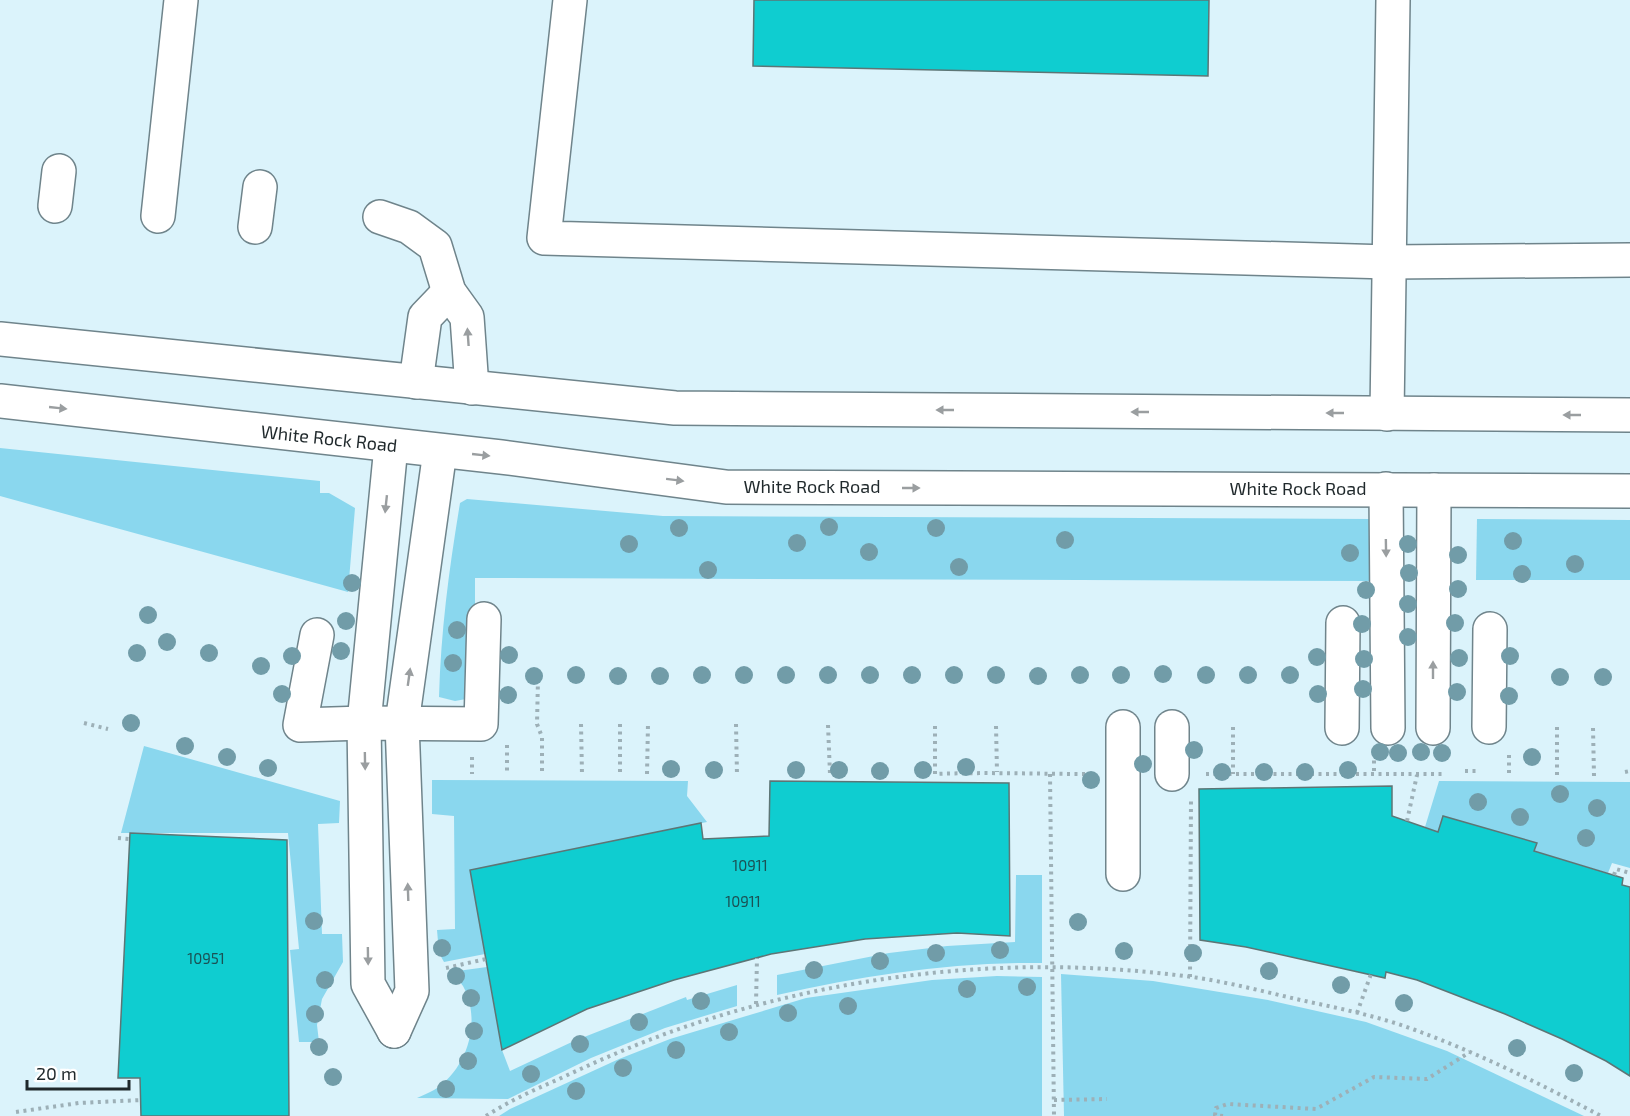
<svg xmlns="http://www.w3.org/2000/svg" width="1630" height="1116" font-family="'Exo 2',sans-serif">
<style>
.green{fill:#8ad7ee}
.building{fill:#0fcdd0;stroke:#5d7575;stroke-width:1.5}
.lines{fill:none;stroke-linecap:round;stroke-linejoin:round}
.minor-casing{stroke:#6f848b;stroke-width:36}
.major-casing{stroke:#6f848b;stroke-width:36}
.path{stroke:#9db0b7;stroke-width:4;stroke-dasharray:3 4.5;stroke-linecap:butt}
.minor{stroke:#fff;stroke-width:33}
.major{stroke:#fff;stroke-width:33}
.tree{fill:#719ca8}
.oneway{fill:#9a9ea0}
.labels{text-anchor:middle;stroke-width:6;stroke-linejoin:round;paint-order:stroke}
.number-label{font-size:15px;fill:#1b5154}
.street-label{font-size:18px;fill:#1f282b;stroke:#fff}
</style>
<rect width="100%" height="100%" fill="#dbf3fb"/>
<g class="green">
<path d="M 0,448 L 320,481 L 320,493 L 329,493 L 355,508 L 348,592 L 0,496 Z"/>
<path d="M 467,499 L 663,516 L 1372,519 L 1371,581 L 475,578 L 475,645 L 466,699 L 455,701 L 439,697 C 441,629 449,570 460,503 Z"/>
<path d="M 1477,519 L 1630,520 L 1630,580 L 1476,580 Z"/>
<path d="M 144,746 L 340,801 L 339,823 L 318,824 L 322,934 L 342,934 L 343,962 L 322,999 L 317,1025 L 319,1042 L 299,1042 L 290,950 L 299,949 L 288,833 L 121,833 Z"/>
<path d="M 432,780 L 688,781 L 687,796 L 707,822 L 471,870 L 485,954 L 444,962 L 439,953 L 437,930 L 455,929 L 454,816 L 432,814 Z"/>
<path d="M 1439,781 L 1630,782 L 1630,868 L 1612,863 L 1608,873 L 1534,851 L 1443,816 L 1438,832 L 1425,827 Z"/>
<path d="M 1016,875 L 1042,875 L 1042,963 C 952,962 865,975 777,995 L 777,975 L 889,953 L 947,946 L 1015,942 Z"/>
<path d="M 487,967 L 502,1050 L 510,1071 L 574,1041 L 686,997 L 687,1000 L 737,985 L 737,1006 L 665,1028 L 591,1058 L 508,1099 L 417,1098 C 423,1095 429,1093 434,1090 C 468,1069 482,1020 463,986 C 460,981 454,976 450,972 Z"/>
<path d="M 1061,974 L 1153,981 L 1268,1000 L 1366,1022 L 1447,1051 L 1584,1116 L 1064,1116 Z"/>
<path d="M 997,976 L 1042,977 L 1042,1116 L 499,1116 L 510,1109 L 619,1059 L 670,1039 L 806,998 L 932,980 Z"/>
</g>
<g class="building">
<path d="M 754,0 L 1209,0 L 1208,76 L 753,66 Z"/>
<path d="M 770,781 L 1009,783 L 1010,936 L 957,933 L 865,939 L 771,954 L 674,980 L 587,1009 L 502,1050 L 470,870 L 701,823 L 703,839 L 769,836 Z"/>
<path d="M 1392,786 L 1392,816 L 1438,832 L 1443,816 L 1537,843 L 1534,851 L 1623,878 L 1622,885 L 1630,887 L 1630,1076 L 1606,1061 L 1562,1039 L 1505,1014 L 1417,980 L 1386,972 L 1385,978 L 1246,947 L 1200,940 L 1199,789 Z"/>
<path d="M 130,833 L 287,840 L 289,1116 L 141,1116 L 140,1078 L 118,1078 Z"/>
</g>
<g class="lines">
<g class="minor-casing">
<g id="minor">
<path d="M 570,0 L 544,238 L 1389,262 L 1630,260"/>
<path d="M 55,206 L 59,171"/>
<path d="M 158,216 L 181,0"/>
<path d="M 380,217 L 409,227 L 435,246 L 449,292 L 467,317 L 472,388"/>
<path d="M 255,227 L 260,187"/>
<path d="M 416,382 L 425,317 L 449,292"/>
<path d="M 1387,414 L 1393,0"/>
<path d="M 391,446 L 364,723 L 368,984 L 394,1031"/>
<path d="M 1386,489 L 1388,728"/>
<path d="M 317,635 L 300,725 L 364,723 L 481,724 L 484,619"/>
<path d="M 1172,727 L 1172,774"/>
<path d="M 1489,727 L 1490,629"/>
<path d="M 1342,728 L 1343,623"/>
<path d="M 1433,728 L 1434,490"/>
<path d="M 1123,874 L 1123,727"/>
<path d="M 394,1031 L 412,991 L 402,723 L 440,451"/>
</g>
</g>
<g class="major-casing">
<g id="major">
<path d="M 0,339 L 675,408 L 1630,415"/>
<path d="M 0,401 L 501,457 L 726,487 L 1630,491"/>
</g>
</g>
<g class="path">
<path d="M 538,679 L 537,724 L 542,737 L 542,774"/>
<path d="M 84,723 L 108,729"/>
<path d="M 581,724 L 582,774"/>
<path d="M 620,724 L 620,774"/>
<path d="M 736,724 L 737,775"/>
<path d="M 828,725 L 830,774"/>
<path d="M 935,726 L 935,774 C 987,772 1039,774 1091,774"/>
<path d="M 996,726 L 997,772"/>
<path d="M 1233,727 L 1233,774"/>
<path d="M 1557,727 L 1557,776"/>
<path d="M 1593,728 L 1594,776"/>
<path d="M 507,745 L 507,774"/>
<path d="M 1509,755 L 1509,775"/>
<path d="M 472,757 L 472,774"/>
<path d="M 1374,771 L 1374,759"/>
<path d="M 1465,771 L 1478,771"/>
<path d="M 1625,772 L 1630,771"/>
<path d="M 647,774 L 648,724"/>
<path d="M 1050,774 L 1054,1116"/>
<path d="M 1206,774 L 1446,774"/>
<path d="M 1407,821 L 1417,775"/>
<path d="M 118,838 L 129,839"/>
<path d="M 1614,875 L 1616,869 L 1630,873"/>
<path d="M 446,968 L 486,959"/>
<path d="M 1190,977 L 1191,800"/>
<path d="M 756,1004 L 757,958"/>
<path d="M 1357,1013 L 1371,974"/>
<path d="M 1054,1100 L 1107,1099"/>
<path d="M 16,1112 L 79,1103 L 141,1100"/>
<path d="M 486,1116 C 509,1101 534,1090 559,1079 C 608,1056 655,1036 706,1020 C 864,970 1029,955 1192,977 C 1227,982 1262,991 1296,999 C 1332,1007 1369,1014 1404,1026 C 1472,1050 1537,1082 1601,1116"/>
<path d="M 1223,1116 L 1215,1115 L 1216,1108 L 1228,1104 L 1316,1109 L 1374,1077 L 1427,1079 L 1470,1052"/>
</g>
<use href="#minor" class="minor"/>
<use href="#major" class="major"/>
</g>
<g class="tree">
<circle cx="829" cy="527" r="9"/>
<circle cx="679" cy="528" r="9"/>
<circle cx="936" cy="528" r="9"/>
<circle cx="1065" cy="540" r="9"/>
<circle cx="1513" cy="541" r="9"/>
<circle cx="797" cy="543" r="9"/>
<circle cx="629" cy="544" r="9"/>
<circle cx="1408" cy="544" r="9"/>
<circle cx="869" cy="552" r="9"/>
<circle cx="1350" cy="553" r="9"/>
<circle cx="1458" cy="555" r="9"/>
<circle cx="1575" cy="564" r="9"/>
<circle cx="959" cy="567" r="9"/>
<circle cx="708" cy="570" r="9"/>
<circle cx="1409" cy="573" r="9"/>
<circle cx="1522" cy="574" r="9"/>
<circle cx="352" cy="583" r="9"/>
<circle cx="1458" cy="589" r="9"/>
<circle cx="1366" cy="590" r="9"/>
<circle cx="1408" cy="604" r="9"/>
<circle cx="148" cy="615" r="9"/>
<circle cx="346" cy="621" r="9"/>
<circle cx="1455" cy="623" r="9"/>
<circle cx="1362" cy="624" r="9"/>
<circle cx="457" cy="630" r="9"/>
<circle cx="1408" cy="637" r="9"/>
<circle cx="167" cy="642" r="9"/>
<circle cx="341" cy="651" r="9"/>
<circle cx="137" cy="653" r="9"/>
<circle cx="209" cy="653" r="9"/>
<circle cx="509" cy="655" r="9"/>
<circle cx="292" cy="656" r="9"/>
<circle cx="1510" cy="656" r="9"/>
<circle cx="1317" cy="657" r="9"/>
<circle cx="1459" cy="658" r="9"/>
<circle cx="1364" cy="659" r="9"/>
<circle cx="453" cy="663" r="9"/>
<circle cx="261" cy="666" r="9"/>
<circle cx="1163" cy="674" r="9"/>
<circle cx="576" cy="675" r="9"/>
<circle cx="702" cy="675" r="9"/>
<circle cx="744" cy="675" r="9"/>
<circle cx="786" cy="675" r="9"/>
<circle cx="828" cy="675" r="9"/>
<circle cx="870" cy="675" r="9"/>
<circle cx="912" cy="675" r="9"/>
<circle cx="954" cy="675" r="9"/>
<circle cx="996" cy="675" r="9"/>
<circle cx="1080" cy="675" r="9"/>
<circle cx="1121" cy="675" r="9"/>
<circle cx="1206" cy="675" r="9"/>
<circle cx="1248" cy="675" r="9"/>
<circle cx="1290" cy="675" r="9"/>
<circle cx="534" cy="676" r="9"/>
<circle cx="618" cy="676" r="9"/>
<circle cx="660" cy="676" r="9"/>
<circle cx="1038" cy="676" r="9"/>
<circle cx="1560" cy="677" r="9"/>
<circle cx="1603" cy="677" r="9"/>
<circle cx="1363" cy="689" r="9"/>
<circle cx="1457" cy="692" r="9"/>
<circle cx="282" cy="694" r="9"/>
<circle cx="1318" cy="694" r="9"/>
<circle cx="508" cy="695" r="9"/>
<circle cx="1509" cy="696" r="9"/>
<circle cx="131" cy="723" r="9"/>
<circle cx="185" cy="746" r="9"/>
<circle cx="1194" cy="750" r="9"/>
<circle cx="1380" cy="752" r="9"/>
<circle cx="1421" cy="752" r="9"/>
<circle cx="1398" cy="753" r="9"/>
<circle cx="1442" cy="753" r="9"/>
<circle cx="227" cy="757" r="9"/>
<circle cx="1532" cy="757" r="9"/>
<circle cx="1143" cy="764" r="9"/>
<circle cx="966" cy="767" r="9"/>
<circle cx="268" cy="768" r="9"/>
<circle cx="671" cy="769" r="9"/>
<circle cx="714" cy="770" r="9"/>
<circle cx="796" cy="770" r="9"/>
<circle cx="839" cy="770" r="9"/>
<circle cx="923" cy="770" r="9"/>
<circle cx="1348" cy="770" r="9"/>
<circle cx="880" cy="771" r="9"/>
<circle cx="1222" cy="772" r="9"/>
<circle cx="1264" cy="772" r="9"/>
<circle cx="1305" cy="772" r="9"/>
<circle cx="1091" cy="780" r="9"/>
<circle cx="1560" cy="794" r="9"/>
<circle cx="1478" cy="802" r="9"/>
<circle cx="1597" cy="808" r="9"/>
<circle cx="1520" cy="817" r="9"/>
<circle cx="1586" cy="838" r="9"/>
<circle cx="314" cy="921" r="9"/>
<circle cx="1078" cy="922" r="9"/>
<circle cx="442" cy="948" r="9"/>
<circle cx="1000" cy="950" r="9"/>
<circle cx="1124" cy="951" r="9"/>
<circle cx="936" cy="953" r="9"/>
<circle cx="1193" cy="953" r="9"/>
<circle cx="880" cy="961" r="9"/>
<circle cx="814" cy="970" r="9"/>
<circle cx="1269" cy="971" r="9"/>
<circle cx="456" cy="976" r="9"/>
<circle cx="325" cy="980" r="9"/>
<circle cx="1341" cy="985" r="9"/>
<circle cx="1027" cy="987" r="9"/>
<circle cx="967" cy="989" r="9"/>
<circle cx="471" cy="998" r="9"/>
<circle cx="701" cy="1001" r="9"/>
<circle cx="1404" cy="1003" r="9"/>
<circle cx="848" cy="1006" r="9"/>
<circle cx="788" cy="1013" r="9"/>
<circle cx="315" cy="1014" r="9"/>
<circle cx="639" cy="1022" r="9"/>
<circle cx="474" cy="1031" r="9"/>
<circle cx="729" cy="1032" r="9"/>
<circle cx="580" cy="1044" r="9"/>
<circle cx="319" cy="1047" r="9"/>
<circle cx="1517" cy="1048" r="9"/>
<circle cx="676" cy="1050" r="9"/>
<circle cx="468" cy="1061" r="9"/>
<circle cx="623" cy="1068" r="9"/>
<circle cx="1574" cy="1073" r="9"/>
<circle cx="531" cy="1074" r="9"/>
<circle cx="333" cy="1077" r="9"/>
<circle cx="446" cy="1089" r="9"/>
<circle cx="576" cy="1091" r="9"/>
</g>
<defs><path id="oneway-solid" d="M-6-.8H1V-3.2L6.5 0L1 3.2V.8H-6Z" transform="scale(1.5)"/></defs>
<g class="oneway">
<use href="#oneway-solid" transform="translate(468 337) rotate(-94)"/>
<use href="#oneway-solid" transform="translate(58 408) rotate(6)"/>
<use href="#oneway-solid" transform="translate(945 410) rotate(-180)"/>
<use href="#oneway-solid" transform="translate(1140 412) rotate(-180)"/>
<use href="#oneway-solid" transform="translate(1335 413) rotate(-180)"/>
<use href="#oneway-solid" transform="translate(1572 415) rotate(-180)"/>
<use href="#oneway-solid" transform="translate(481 455) rotate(6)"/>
<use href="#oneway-solid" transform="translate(675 480) rotate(7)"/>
<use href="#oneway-solid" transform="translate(911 488)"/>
<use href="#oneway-solid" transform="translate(386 504) rotate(96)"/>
<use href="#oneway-solid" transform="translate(1386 548) rotate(89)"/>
<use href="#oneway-solid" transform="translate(1433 670) rotate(-90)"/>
<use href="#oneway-solid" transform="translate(409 677) rotate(-82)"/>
<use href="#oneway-solid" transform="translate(365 761) rotate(89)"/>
<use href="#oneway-solid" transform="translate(408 892) rotate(-92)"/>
<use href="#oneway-solid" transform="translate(368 956) rotate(89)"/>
</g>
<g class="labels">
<g class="number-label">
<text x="750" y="871">10911</text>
<text x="743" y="907">10911</text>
<text x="206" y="964">10951</text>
</g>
<g class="street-label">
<text transform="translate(329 439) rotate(6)" y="6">White Rock Road</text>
<text x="812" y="493">White Rock Road</text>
<text x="1298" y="495">White Rock Road</text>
</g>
</g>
<path d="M27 1080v9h102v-9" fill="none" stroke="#1f282b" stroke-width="3"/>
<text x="36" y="1080" font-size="18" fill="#1f282b" stroke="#ffffff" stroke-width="4.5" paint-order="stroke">20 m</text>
</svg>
